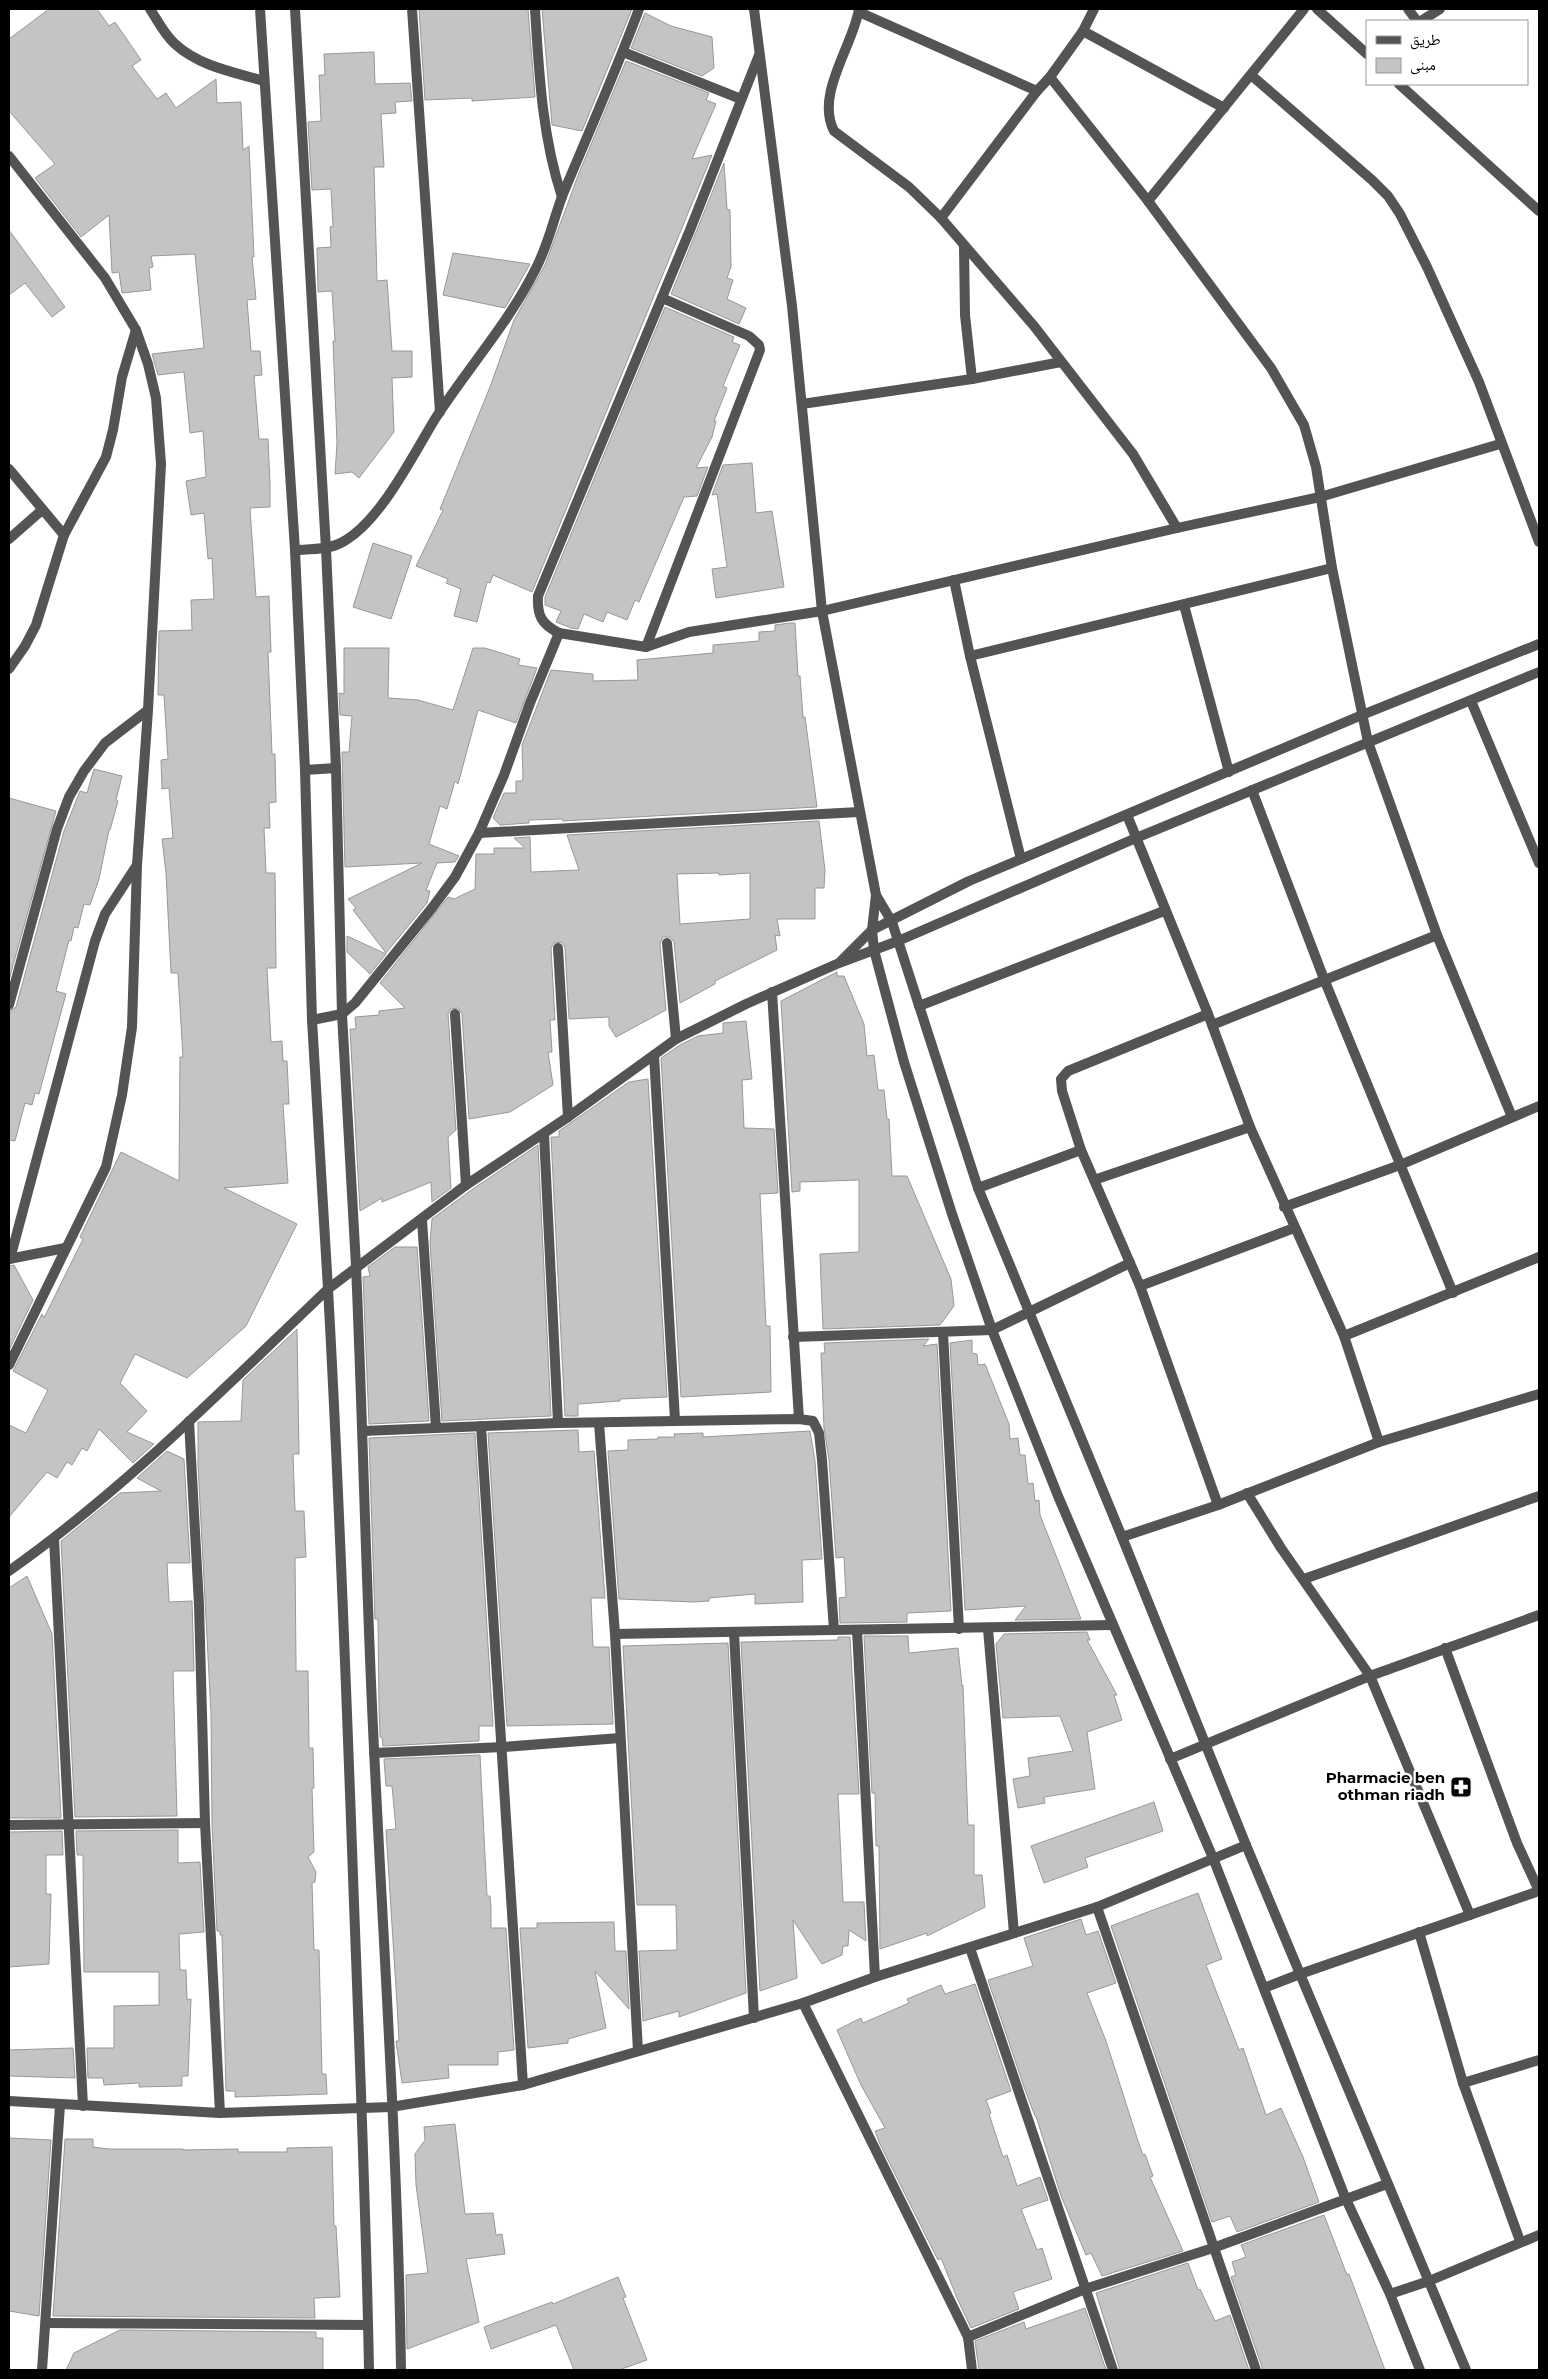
<svg xmlns="http://www.w3.org/2000/svg" width="1548" height="2379" font-family="Montserrat,'Noto Naskh Arabic',sans-serif">
<style>
.building{fill:#c4c4c4;stroke:#989898;fill-rule:evenodd}
.lines{fill:none;stroke-linecap:round;stroke-linejoin:round}
.minor{stroke:#545454;stroke-width:10}
.tertiary{stroke:#545454;stroke-width:10}
.labels{text-anchor:middle;stroke-width:4.5;stroke-linejoin:round;paint-order:stroke}
.poi-label{font-size:15px;font-weight:bold;fill:#000;stroke:#fff;text-anchor:end}
</style>
<rect width="100%" height="100%" fill="#fff"/>
<g class="building">
<path d="M 49,9 L 97,9 L 109,26 L 115,22 L 141,60 L 132,66 L 157,99 L 166,93 L 176,108 L 216,79 L 217,103 L 241,102 L 243,150 L 249,146 L 254,257 L 252,257 L 256,299 L 247,300 L 251,351 L 260,351 L 262,375 L 254,376 L 259,439 L 268,439 L 270,484 L 270,507 L 250,508 L 256,597 L 269,596 L 271,652 L 268,652 L 272,754 L 275,754 L 276,802 L 269,803 L 270,828 L 264,828 L 266,873 L 275,873 L 276,968 L 267,968 L 271,1042 L 282,1041 L 283,1061 L 287,1061 L 289,1104 L 283,1104 L 288,1183 L 224,1188 L 297,1224 L 246,1326 L 187,1378 L 135,1354 L 120,1383 L 147,1411 L 127,1432 L 154,1444 L 133,1463 L 99,1429 L 87,1451 L 82,1448 L 72,1465 L 67,1462 L 57,1478 L 47,1472 L 9,1517 L 9,1425 L 26,1433 L 48,1390 L 13,1371 L 42,1314 L 44,1318 L 83,1239 L 80,1237 L 121,1152 L 179,1181 L 180,1057 L 183,1057 L 178,973 L 171,973 L 166,873 L 162,839 L 173,838 L 169,788 L 162,789 L 161,760 L 168,759 L 164,695 L 158,695 L 159,631 L 192,630 L 191,600 L 214,599 L 212,558 L 208,559 L 204,513 L 191,515 L 186,481 L 206,477 L 203,431 L 190,433 L 184,372 L 158,375 L 152,354 L 204,348 L 195,254 L 151,256 L 153,267 L 149,268 L 151,290 L 122,293 L 119,272 L 112,273 L 109,215 L 81,237 L 35,178 L 55,164 L 9,111 L 9,39 Z"/>
<path d="M 419,9 L 528,9 L 535,97 L 472,101 L 472,98 L 425,100 Z"/>
<path d="M 542,9 L 632,9 L 582,131 L 552,125 Z"/>
<path d="M 645,13 L 671,26 L 712,37 L 714,68 L 702,76 L 631,48 Z"/>
<path d="M 374,52 L 375,84 L 410,83 L 412,101 L 395,102 L 396,113 L 381,114 L 384,167 L 374,167 L 377,281 L 387,280 L 392,351 L 412,351 L 412,377 L 392,378 L 394,432 L 359,478 L 352,472 L 335,474 L 337,443 L 333,341 L 335,341 L 332,291 L 318,292 L 317,248 L 331,247 L 330,227 L 333,226 L 331,189 L 312,190 L 308,122 L 321,121 L 319,75 L 325,75 L 324,54 Z"/>
<path d="M 626,61 L 709,93 L 706,100 L 716,104 L 692,159 L 712,155 L 532,592 L 493,575 L 490,583 L 487,582 L 477,622 L 454,616 L 461,589 L 446,583 L 448,579 L 416,566 L 443,510 L 440,509 L 490,387 L 514,320 L 545,265 L 579,173 Z"/>
<path d="M 724,163 L 727,209 L 730,210 L 731,267 L 727,278 L 733,280 L 727,299 L 746,308 L 739,324 L 671,294 Z"/>
<path d="M 9,230 L 65,307 L 52,317 L 25,283 L 9,295 Z"/>
<path d="M 453,253 L 530,264 L 505,308 L 443,295 Z"/>
<path d="M 665,307 L 734,337 L 732,342 L 740,345 L 723,386 L 727,388 L 714,421 L 716,421 L 712,437 L 696,468 L 708,467 L 697,496 L 684,497 L 639,602 L 635,600 L 627,620 L 607,612 L 603,622 L 584,614 L 578,629 L 571,628 L 556,622 L 561,611 L 545,605 L 545,597 Z"/>
<path d="M 752,463 L 756,513 L 772,511 L 784,587 L 716,598 L 712,569 L 727,567 L 717,494 L 712,495 L 723,465 Z"/>
<path d="M 373,543 L 412,556 L 391,619 L 353,607 Z"/>
<path d="M 790,623 L 795,623 L 798,676 L 800,676 L 803,717 L 805,717 L 817,807 L 563,821 L 562,819 L 529,820 L 529,823 L 500,825 L 493,818 L 504,793 L 516,793 L 516,781 L 522,781 L 523,778 L 522,745 L 551,670 L 593,674 L 593,681 L 638,680 L 637,660 L 713,653 L 713,645 L 759,641 L 759,632 L 775,631 L 775,625 Z"/>
<path d="M 344,648 L 389,648 L 388,698 L 418,700 L 453,710 L 473,648 L 485,648 L 520,659 L 518,665 L 537,668 L 516,723 L 478,710 L 458,784 L 455,781 L 447,809 L 440,806 L 429,844 L 459,856 L 455,862 L 437,863 L 426,890 L 430,891 L 427,903 L 386,953 L 353,910 L 356,908 L 348,899 L 422,863 L 345,867 L 342,752 L 349,752 L 352,716 L 340,715 L 339,693 L 344,694 Z"/>
<path d="M 94,769 L 122,776 L 116,800 L 118,801 L 110,830 L 109,830 L 99,879 L 90,905 L 84,904 L 78,928 L 74,927 L 71,941 L 69,940 L 56,991 L 66,994 L 39,1094 L 35,1093 L 32,1105 L 25,1103 L 15,1141 L 9,1140 L 9,1012 L 16,1007 L 64,831 L 80,791 L 87,793 Z"/>
<path d="M 9,798 L 56,811 L 9,980 Z"/>
<path d="M 819,821 L 825,870 L 824,888 L 815,888 L 815,919 L 777,919 L 780,936 L 775,935 L 777,950 L 715,981 L 715,984 L 680,1003 L 674,942 L 670,937 L 663,937 L 660,944 L 666,1010 L 616,1037 L 609,1026 L 609,1017 L 569,1019 L 565,947 L 561,942 L 554,943 L 551,948 L 555,1020 L 550,1020 L 552,1052 L 548,1052 L 553,1085 L 510,1112 L 469,1119 L 462,1014 L 458,1008 L 451,1009 L 448,1014 L 456,1130 L 448,1137 L 451,1188 L 432,1202 L 431,1182 L 382,1202 L 382,1198 L 360,1211 L 350,1029 L 356,1029 L 355,1017 L 379,1015 L 379,1011 L 405,1008 L 380,983 L 448,897 L 454,899 L 475,889 L 476,854 L 494,854 L 494,848 L 525,848 L 514,838 L 530,837 L 531,872 L 579,870 L 567,835 ZM 719,873 L 719,875 L 750,873 L 750,919 L 680,924 L 677,874 Z"/>
<path d="M 347,936 L 386,954 L 370,974 L 347,952 Z"/>
<path d="M 837,972 L 837,976 L 844,976 L 864,1024 L 867,1056 L 874,1055 L 878,1090 L 884,1090 L 887,1119 L 889,1119 L 892,1176 L 907,1176 L 951,1279 L 954,1306 L 940,1325 L 823,1329 L 820,1254 L 859,1252 L 859,1180 L 800,1182 L 800,1191 L 792,1192 L 781,1001 Z"/>
<path d="M 746,1021 L 752,1079 L 742,1080 L 744,1128 L 774,1129 L 778,1193 L 760,1194 L 766,1326 L 770,1326 L 771,1392 L 681,1397 L 661,1058 L 680,1045 L 698,1036 L 723,1033 L 723,1023 Z"/>
<path d="M 648,1079 L 667,1397 L 620,1399 L 620,1401 L 578,1404 L 578,1416 L 565,1416 L 551,1137 L 559,1137 L 559,1131 L 629,1082 Z"/>
<path d="M 538,1145 L 551,1416 L 442,1421 L 430,1243 L 432,1219 L 470,1191 Z"/>
<path d="M 395,1247 L 417,1247 L 429,1421 L 369,1424 L 363,1277 L 370,1276 L 368,1267 Z"/>
<path d="M 14,1265 L 33,1300 L 9,1350 L 9,1266 Z"/>
<path d="M 297,1329 L 299,1454 L 293,1454 L 295,1511 L 304,1511 L 306,1557 L 295,1558 L 296,1662 L 296,1671 L 308,1671 L 309,1748 L 313,1748 L 314,1788 L 312,1788 L 314,1852 L 308,1857 L 316,1872 L 315,1882 L 312,1883 L 314,1950 L 319,1950 L 322,2074 L 326,2074 L 327,2094 L 235,2097 L 235,2091 L 226,2091 L 222,1935 L 220,1935 L 220,1931 L 217,1931 L 212,1823 L 211,1714 L 198,1465 L 198,1422 L 241,1421 L 243,1380 Z"/>
<path d="M 929,1339 L 923,1346 L 937,1344 L 951,1611 L 907,1613 L 907,1622 L 840,1623 L 839,1598 L 846,1597 L 844,1557 L 836,1558 L 829,1460 L 824,1428 L 821,1353 L 825,1353 L 824,1343 Z"/>
<path d="M 972,1340 L 972,1353 L 977,1354 L 978,1365 L 985,1364 L 1009,1424 L 1010,1439 L 1018,1438 L 1020,1455 L 1025,1455 L 1028,1484 L 1033,1483 L 1035,1501 L 1039,1500 L 1040,1515 L 1081,1619 L 1015,1620 L 1026,1606 L 965,1610 L 950,1343 Z"/>
<path d="M 578,1430 L 579,1452 L 594,1451 L 605,1598 L 591,1598 L 593,1647 L 609,1647 L 613,1724 L 507,1726 L 488,1433 Z"/>
<path d="M 810,1431 L 815,1461 L 822,1559 L 802,1560 L 803,1602 L 755,1604 L 755,1594 L 709,1598 L 709,1601 L 694,1602 L 619,1599 L 608,1451 L 628,1450 L 628,1440 L 658,1439 L 658,1437 L 675,1437 L 674,1434 L 703,1433 L 703,1437 Z"/>
<path d="M 475,1433 L 493,1726 L 479,1726 L 479,1741 L 383,1746 L 382,1737 L 380,1737 L 379,1706 L 378,1619 L 375,1619 L 369,1438 Z"/>
<path d="M 167,1451 L 184,1459 L 190,1563 L 167,1563 L 169,1602 L 192,1601 L 194,1671 L 173,1671 L 177,1816 L 75,1817 L 61,1541 L 120,1493 L 161,1491 L 137,1478 Z"/>
<path d="M 27,1576 L 52,1634 L 61,1818 L 9,1818 L 9,1588 Z"/>
<path d="M 1087,1632 L 1090,1640 L 1087,1640 L 1117,1695 L 1114,1695 L 1122,1720 L 1087,1732 L 1095,1789 L 1044,1797 L 1045,1803 L 1018,1808 L 1013,1779 L 1030,1776 L 1028,1758 L 1073,1751 L 1060,1716 L 1003,1718 L 996,1644 L 1004,1634 Z"/>
<path d="M 864,1636 L 908,1636 L 909,1653 L 958,1648 L 962,1686 L 963,1685 L 968,1825 L 974,1825 L 974,1875 L 982,1875 L 985,1907 L 927,1936 L 927,1933 L 880,1949 L 879,1846 L 876,1846 L 875,1793 L 872,1793 Z"/>
<path d="M 838,1637 L 850,1637 L 859,1794 L 838,1794 L 843,1902 L 864,1902 L 866,1941 L 849,1930 L 848,1946 L 843,1946 L 842,1955 L 822,1964 L 793,1920 L 797,1978 L 760,1991 L 741,1642 L 838,1640 Z"/>
<path d="M 728,1643 L 746,1993 L 679,2017 L 679,2011 L 643,2021 L 639,1951 L 677,1950 L 676,1905 L 637,1905 L 623,1646 Z"/>
<path d="M 480,1755 L 487,1896 L 490,1896 L 491,1907 L 491,1928 L 506,1928 L 514,2050 L 498,2052 L 498,2065 L 448,2065 L 449,2078 L 402,2083 L 396,2041 L 399,2041 L 397,2004 L 386,1830 L 396,1829 L 392,1786 L 386,1786 L 384,1759 Z"/>
<path d="M 1154,1802 L 1163,1831 L 1085,1858 L 1088,1867 L 1044,1883 L 1031,1846 Z"/>
<path d="M 178,1830 L 178,1863 L 200,1862 L 204,1932 L 179,1934 L 180,1970 L 186,1970 L 187,2000 L 191,1999 L 188,2076 L 182,2076 L 182,2086 L 139,2087 L 139,2083 L 104,2085 L 103,2078 L 88,2078 L 87,2048 L 114,2048 L 114,2006 L 159,2005 L 159,1972 L 84,1972 L 83,1855 L 77,1855 L 76,1831 Z"/>
<path d="M 62,1831 L 63,1855 L 46,1855 L 46,1894 L 51,1894 L 49,1964 L 9,1967 L 9,1832 Z"/>
<path d="M 1198,1893 L 1222,1959 L 1206,1965 L 1239,2050 L 1243,2048 L 1266,2115 L 1281,2108 L 1303,2157 L 1319,2202 L 1237,2232 L 1230,2216 L 1212,2222 L 1111,1926 Z"/>
<path d="M 1081,1919 L 1086,1935 L 1098,1931 L 1116,1983 L 1087,1993 L 1106,2041 L 1139,2144 L 1143,2155 L 1145,2154 L 1153,2176 L 1150,2177 L 1183,2251 L 1102,2276 L 1091,2253 L 1086,2255 L 1061,2196 L 1036,2116 L 1035,2116 L 1024,2087 L 988,1980 L 1033,1966 L 1024,1938 Z"/>
<path d="M 614,1922 L 615,1951 L 626,1951 L 629,2009 L 595,1971 L 606,2028 L 568,2039 L 568,2043 L 528,2048 L 520,1928 L 537,1928 L 537,1923 Z"/>
<path d="M 975,1984 L 1011,2091 L 986,2100 L 991,2113 L 989,2114 L 1003,2157 L 1007,2155 L 1017,2186 L 1040,2177 L 1048,2200 L 1021,2209 L 1037,2250 L 1042,2248 L 1052,2279 L 1013,2292 L 1019,2309 L 971,2328 L 957,2298 L 941,2258 L 938,2260 L 880,2144 L 875,2131 L 885,2128 L 861,2085 L 837,2030 L 861,2018 L 863,2023 L 909,2003 L 907,1999 L 941,1985 L 945,1994 Z"/>
<path d="M 73,2048 L 75,2078 L 9,2076 L 9,2050 Z"/>
<path d="M 455,2124 L 465,2214 L 493,2213 L 496,2235 L 502,2234 L 505,2254 L 466,2259 L 479,2322 L 407,2349 L 406,2275 L 428,2273 L 416,2185 L 415,2154 L 425,2140 L 424,2127 Z"/>
<path d="M 9,2138 L 51,2140 L 39,2316 L 9,2311 Z"/>
<path d="M 65,2139 L 93,2139 L 93,2147 L 109,2149 L 183,2149 L 183,2150 L 238,2149 L 238,2152 L 287,2152 L 287,2148 L 332,2147 L 334,2226 L 336,2226 L 340,2297 L 314,2298 L 315,2318 L 53,2316 Z"/>
<path d="M 1324,2215 L 1347,2275 L 1349,2274 L 1385,2370 L 1263,2370 L 1231,2277 L 1236,2275 L 1232,2262 L 1246,2257 L 1241,2245 Z"/>
<path d="M 1188,2263 L 1198,2290 L 1200,2289 L 1215,2321 L 1230,2315 L 1249,2370 L 1120,2370 L 1096,2293 Z"/>
<path d="M 618,2277 L 626,2297 L 623,2298 L 647,2360 L 619,2370 L 574,2370 L 556,2325 L 491,2349 L 484,2327 L 552,2302 L 553,2304 Z"/>
<path d="M 1085,2308 L 1106,2370 L 979,2370 L 975,2341 L 1024,2322 L 1026,2329 Z"/>
<path d="M 120,2330 L 316,2332 L 316,2338 L 323,2338 L 323,2370 L 66,2370 L 74,2353 Z"/>
</g>
<g class="lines">
<g class="minor">
<path d="M 150,9 C 158,21 164,34 175,44 C 199,66 233,72 264,81"/>
<path d="M 260,9 L 295,550 L 305,770 L 312,1020 L 328,1289"/>
<path d="M 295,9 L 326,549 L 336,768 L 342,1014 L 356,1266"/>
<path d="M 412,9 L 440,412"/>
<path d="M 535,9 C 539,73 542,136 562,197"/>
<path d="M 754,9 L 792,306 L 822,611 L 876,895 L 892,922"/>
<path d="M 859,9 C 853,46 815,94 834,131 L 909,187 L 941,218 L 1034,326 L 1133,454 L 1177,528"/>
<path d="M 1317,9 L 1367,54"/>
<path d="M 1408,9 L 1417,21"/>
<path d="M 859,12 L 1037,91 L 941,218"/>
<path d="M 1421,21 L 1440,9"/>
<path d="M 1083,31 L 1224,108"/>
<path d="M 623,52 L 741,99"/>
<path d="M 1251,75 L 1372,180 L 1388,196 L 1400,214 L 1427,267 L 1479,382 L 1539,542"/>
<path d="M 1050,77 L 1083,31 L 1094,9"/>
<path d="M 1399,84 L 1539,211"/>
<path d="M 1037,91 L 1050,77 L 1148,201 L 1271,368 L 1304,425 L 1316,467 L 1332,568 L 1368,742 L 1437,935 L 1512,1117"/>
<path d="M 9,156 L 105,278 L 136,330 L 148,364 L 156,398 L 161,464 L 148,710 L 137,865 L 132,1027 L 122,1095 L 106,1167 L 9,1365"/>
<path d="M 1148,201 L 1304,9"/>
<path d="M 964,247 L 965,315 L 972,379"/>
<path d="M 802,404 L 972,379 L 1061,362"/>
<path d="M 9,469 L 64,535"/>
<path d="M 9,539 L 42,510"/>
<path d="M 295,550 C 313,549 331,550 346,540 C 382,518 413,455 435,419 C 467,369 507,325 534,272 C 548,247 553,220 563,194 C 589,132 616,71 639,9"/>
<path d="M 954,580 L 970,656 L 1021,859"/>
<path d="M 1184,605 L 1229,772"/>
<path d="M 559,633 C 541,624 537,615 538,596 L 690,230 L 759,55"/>
<path d="M 646,647 L 760,350 L 759,345 L 749,336 L 662,298"/>
<path d="M 970,656 L 1332,568"/>
<path d="M 9,669 L 25,646 L 36,625 L 64,535 L 106,457 L 113,430 L 122,377 L 136,330"/>
<path d="M 1471,701 L 1539,863"/>
<path d="M 305,770 L 336,768"/>
<path d="M 1252,790 L 1324,979 L 1453,1293"/>
<path d="M 1127,815 L 1208,1014 L 1250,1127 L 1344,1336 L 1379,1442"/>
<path d="M 479,833 L 859,812"/>
<path d="M 872,930 L 876,895"/>
<path d="M 667,943 L 676,1039"/>
<path d="M 558,948 L 568,1117"/>
<path d="M 772,992 L 799,1419"/>
<path d="M 9,1005 L 57,829 L 69,797 L 84,771 L 105,743 L 148,710"/>
<path d="M 919,1006 L 1164,911"/>
<path d="M 455,1014 L 466,1185"/>
<path d="M 1208,1014 L 1068,1071 L 1061,1079 L 1062,1091 L 1081,1150 L 1140,1286 L 1218,1505"/>
<path d="M 312,1020 L 342,1014 L 355,1003 L 432,908 L 455,877 L 479,833 L 504,775 L 530,703 L 559,633 L 646,647 L 689,632 L 822,611 L 1177,528 L 1320,497 L 1500,444"/>
<path d="M 1212,1025 L 1437,935"/>
<path d="M 654,1055 L 675,1420"/>
<path d="M 544,1134 L 558,1423"/>
<path d="M 1094,1180 L 1250,1127"/>
<path d="M 978,1188 L 1081,1150"/>
<path d="M 1284,1207 L 1400,1165 L 1539,1106"/>
<path d="M 422,1220 L 436,1428"/>
<path d="M 9,1259 L 65,1248"/>
<path d="M 10,1259 L 95,941 L 105,914 L 137,865"/>
<path d="M 1140,1286 L 1294,1228"/>
<path d="M 943,1333 L 959,1629"/>
<path d="M 1344,1336 L 1539,1257"/>
<path d="M 793,1337 L 992,1330 L 1130,1263"/>
<path d="M 189,1421 L 199,1605 L 205,1823 L 220,2113"/>
<path d="M 599,1423 L 615,1634 L 638,2051"/>
<path d="M 481,1426 L 523,2085"/>
<path d="M 363,1431 L 558,1423 L 799,1419 L 813,1421 L 819,1433 L 822,1460 L 834,1630"/>
<path d="M 1247,1493 L 1281,1548 L 1370,1676 L 1470,1915"/>
<path d="M 1122,1537 L 1218,1505 L 1379,1442 L 1539,1394"/>
<path d="M 54,1539 L 83,2106"/>
<path d="M 1304,1579 L 1539,1496"/>
<path d="M 988,1629 L 1014,1933"/>
<path d="M 857,1630 L 875,1977"/>
<path d="M 734,1632 L 754,2018"/>
<path d="M 615,1634 L 1113,1625"/>
<path d="M 1445,1648 L 1517,1843 L 1539,1891"/>
<path d="M 374,1753 L 503,1747 L 620,1738"/>
<path d="M 1170,1759 L 1370,1676 L 1539,1615"/>
<path d="M 9,1825 L 205,1823"/>
<path d="M 1097,1907 L 1256,2370"/>
<path d="M 1419,1932 L 1463,2083 L 1520,2241"/>
<path d="M 970,1948 L 1113,2370"/>
<path d="M 803,2003 L 968,2337"/>
<path d="M 1463,2083 L 1539,2060"/>
<path d="M 9,2101 L 220,2113 L 391,2107 L 523,2085 L 803,2003 L 875,1977 L 1097,1907 L 1246,1845"/>
<path d="M 1390,2294 L 1429,2281 L 1539,2235"/>
<path d="M 47,2323 L 368,2325"/>
<path d="M 42,2370 L 60,2105"/>
</g>
<g class="tertiary">
<path d="M 892,922 L 978,1188 L 1122,1537 L 1246,1845 L 1466,2370"/>
<path d="M 872,930 L 874,950 L 904,1062 L 952,1214 L 992,1330 L 1058,1496 L 1213,1858 L 1345,2197 L 1390,2294 L 1420,2370"/>
<path d="M 841,961 L 872,930 L 969,881 L 1362,715 L 1539,644"/>
<path d="M 356,1266 C 363,1427 366,1588 374,1749 C 384,1956 398,2163 401,2370"/>
<path d="M 328,1289 C 339,1485 346,1680 353,1876 C 359,2041 366,2205 369,2370"/>
<path d="M 9,1571 C 125,1489 225,1387 328,1289 L 466,1185 L 568,1117 L 676,1039 L 746,1004 L 839,963 L 898,941 L 1136,838 L 1539,672"/>
<path d="M 1264,1988 L 1300,1974 L 1539,1891"/>
<path d="M 972,2370 L 968,2337 L 1085,2289 L 1213,2248 L 1387,2184"/>
</g>
</g>
<defs>
<g id="pharmacy-square" transform="scale(1.125)"><rect x="-9" y="-9" width="18" height="18" rx="4" fill="#000" stroke="#fff"/><path d="M-2-6h4v4h4v4h-4v4h-4v-4h-4v-4h4Z" fill="#fff"/></g>
</defs>
<g fill-rule="evenodd">
<use href="#pharmacy-square" x="1461" y="1787"/>
</g>
<g class="labels">
<g class="poi-label">
<text x="1445" y="1783">Pharmacie ben<tspan x="1445" dy="17">othman riadh</tspan></text>
</g>
</g>
<rect width="1548" height="2379" fill="none" stroke="#000000" stroke-width="20"/>
<rect x="1366" y="20" width="162" height="65" fill="#ffffff" stroke="#999999"/>
<rect x="1376" y="36" width="25" height="8" fill="#545454" stroke="#999999"/>
<text x="1410" y="45" font-size="15" fill="#000000">طريق</text>
<rect x="1376" y="58" width="25" height="15" fill="#c4c4c4" stroke="#999999"/>
<text x="1410" y="70" font-size="15" fill="#000000">مبنى</text>
</svg>
